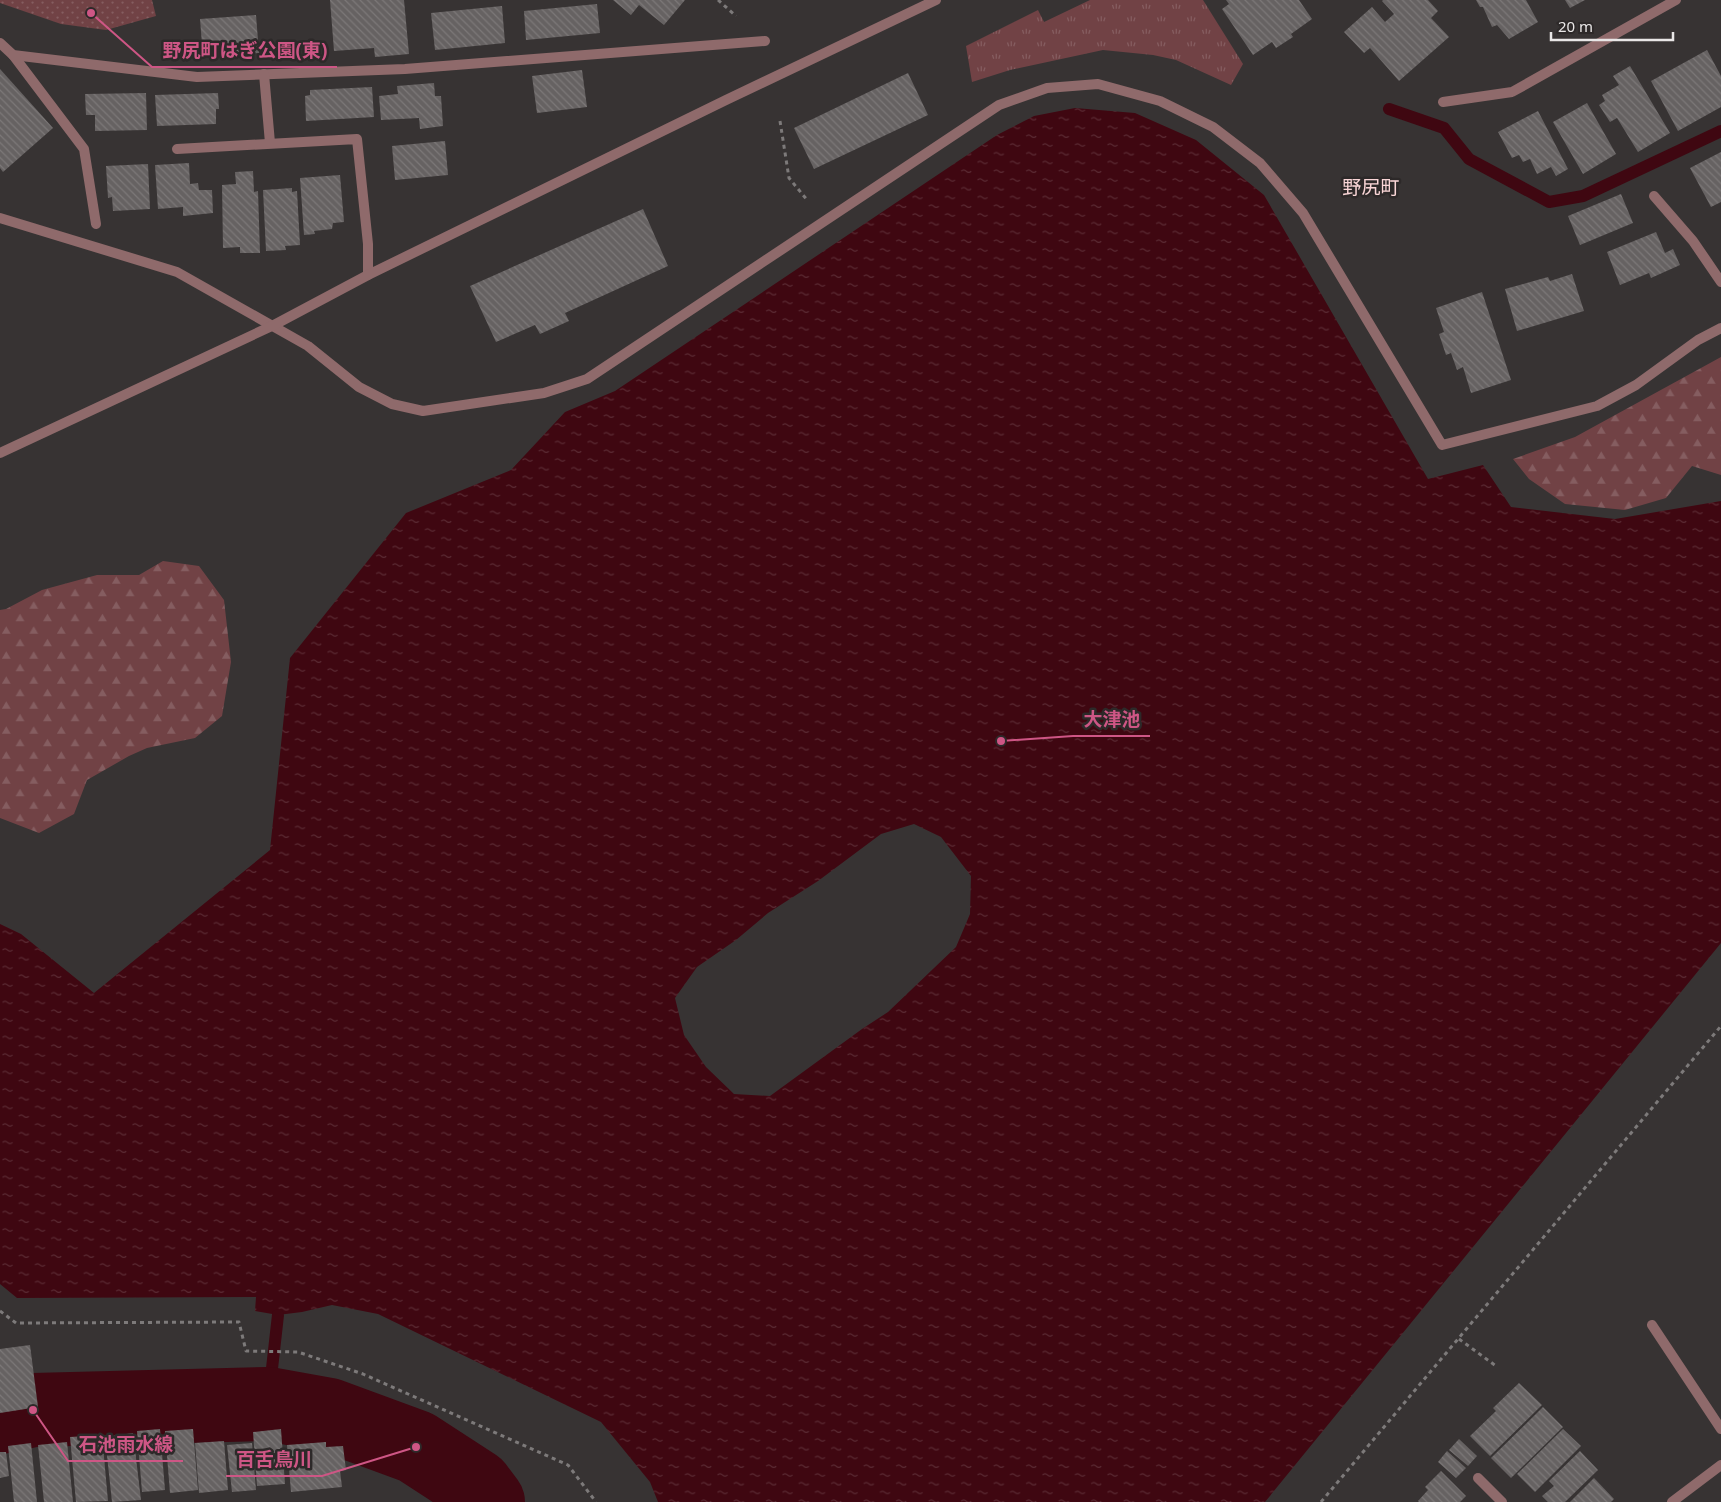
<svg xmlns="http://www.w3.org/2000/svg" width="1721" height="1502" font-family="'Noto Sans','Noto Sans JP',sans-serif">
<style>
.grass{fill:url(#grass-tufts)}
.forest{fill:url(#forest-firs)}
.park{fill:url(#park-dots)}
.water{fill:url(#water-ripples);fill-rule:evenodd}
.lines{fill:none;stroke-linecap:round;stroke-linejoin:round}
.stream{stroke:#3f0711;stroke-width:12}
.river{stroke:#3f0711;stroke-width:74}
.building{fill:url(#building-back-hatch)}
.path{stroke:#7d7a7a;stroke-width:3;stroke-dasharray:4 4;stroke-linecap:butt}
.service{stroke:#8f6a6b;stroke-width:10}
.minor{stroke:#8f6a6b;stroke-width:10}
.tertiary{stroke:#8f6a6b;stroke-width:10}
.labels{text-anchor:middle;stroke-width:5;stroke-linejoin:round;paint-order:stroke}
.neighbourhood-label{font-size:19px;fill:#fad6d7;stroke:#2d2929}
.leader{fill:none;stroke:#ce5685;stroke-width:2}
.callout-dot{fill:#ce5685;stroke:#2d2929;stroke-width:2}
.callout-label{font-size:19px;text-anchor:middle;font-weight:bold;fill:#ce5685;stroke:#2d2929;stroke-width:5;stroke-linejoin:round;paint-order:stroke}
</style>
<defs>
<pattern id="grass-tufts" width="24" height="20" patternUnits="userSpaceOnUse" patternTransform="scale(1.25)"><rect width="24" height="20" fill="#714245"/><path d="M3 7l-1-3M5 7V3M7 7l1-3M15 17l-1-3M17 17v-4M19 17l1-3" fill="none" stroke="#855d60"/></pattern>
<pattern id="forest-firs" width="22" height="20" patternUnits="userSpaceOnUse" patternTransform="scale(1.25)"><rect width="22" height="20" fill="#714245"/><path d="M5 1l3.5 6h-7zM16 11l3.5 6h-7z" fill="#855d60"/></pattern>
<pattern id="park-dots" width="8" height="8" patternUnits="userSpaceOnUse" patternTransform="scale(1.25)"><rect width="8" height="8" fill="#714245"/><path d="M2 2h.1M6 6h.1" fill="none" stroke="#855d60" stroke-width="1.8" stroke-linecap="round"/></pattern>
<pattern id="water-ripples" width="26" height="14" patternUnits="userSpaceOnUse" patternTransform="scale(1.25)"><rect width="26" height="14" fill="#3f0711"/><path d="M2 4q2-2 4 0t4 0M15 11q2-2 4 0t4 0" fill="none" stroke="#5b2b34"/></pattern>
<pattern id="building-back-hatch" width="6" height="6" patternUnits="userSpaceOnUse" patternTransform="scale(1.25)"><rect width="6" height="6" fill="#666262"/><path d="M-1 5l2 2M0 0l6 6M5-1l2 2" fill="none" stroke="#7c7878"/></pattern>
</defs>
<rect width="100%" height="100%" fill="#373333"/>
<path class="grass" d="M 1090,0 L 1203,0 L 1243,64 L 1231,85 L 1176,60 L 1153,55 L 1103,50 L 1010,70 L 972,82 L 966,46 L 1038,10 L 1044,22 Z"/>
<g class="forest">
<path d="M 1721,357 L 1721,475 L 1692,466 L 1666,498 L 1625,510 L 1565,504 L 1529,479 L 1513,459 L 1575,437 Z"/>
<path d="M 163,561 L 199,566 L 224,600 L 231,662 L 222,716 L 195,738 L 147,748 L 129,756 L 87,780 L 74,814 L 39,833 L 0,818 L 0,610 L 6,609 L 42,590 L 97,575 L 139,575 Z"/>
</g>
<path class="park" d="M 0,0 L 152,0 L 156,16 L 106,30 L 61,24 L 0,3 Z"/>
<path class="water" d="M 1075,108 L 1135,113 L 1196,140 L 1264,195 L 1428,479 L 1483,465 L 1511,507 L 1615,519 L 1721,501 L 1721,943 L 1265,1502 L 658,1502 L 650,1482 L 601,1422 L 378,1314 L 332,1305 L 302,1312 L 278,1315 L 255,1311 L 256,1297 L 17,1298 L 0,1284 L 0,924 L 21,934 L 94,993 L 270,850 L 290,658 L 406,513 L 511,470 L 565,412 L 615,391 L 997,135 L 1034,116 ZM 914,824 L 941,837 L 971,876 L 970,914 L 956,947 L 888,1012 L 862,1029 L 770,1096 L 734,1094 L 706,1067 L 684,1035 L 675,998 L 697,967 L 736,940 L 768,913 L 818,881 L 881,834 Z"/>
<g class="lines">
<g class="stream">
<path d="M 1389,109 L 1444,128 L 1469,159 L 1549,202 L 1583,196 L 1721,131"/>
<path d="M 268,1404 L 278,1315"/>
</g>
<path class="river" d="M 0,1417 L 33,1410 L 268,1404 L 329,1415 L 416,1447 L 476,1486 L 488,1502"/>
</g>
<g class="building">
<path d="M 330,0 L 404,0 L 409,54 L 375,57 L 374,48 L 334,51 Z"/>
<path d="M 613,0 L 685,0 L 664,25 L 639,5 L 631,15 Z"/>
<path d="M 1226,0 L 1299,0 L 1312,19 L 1291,34 L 1293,37 L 1276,48 L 1272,42 L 1253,55 L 1222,9 L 1229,4 Z"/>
<path d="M 1383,0 L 1428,0 L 1438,11 L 1431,18 L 1449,37 L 1399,81 L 1370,48 L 1364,53 L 1344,32 L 1372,7 L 1385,22 L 1394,14 L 1382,1 Z"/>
<path d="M 1476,0 L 1526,0 L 1538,22 L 1509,39 L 1497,25 L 1492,27 L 1483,7 L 1480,7 Z"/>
<path d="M 1565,0 L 1585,0 L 1570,8 Z"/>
<path d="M 597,4 L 600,33 L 526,40 L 524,11 Z"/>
<path d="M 502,6 L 505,43 L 435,50 L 431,13 Z"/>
<path d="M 256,15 L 259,53 L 203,57 L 200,19 Z"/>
<path d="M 1707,50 L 1721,76 L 1721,107 L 1678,131 L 1651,81 Z"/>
<path d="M 1630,66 L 1670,133 L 1638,152 L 1617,118 L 1610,122 L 1599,105 L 1605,101 L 1602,95 L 1619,85 L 1613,76 Z"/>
<path d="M 0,69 L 53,128 L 3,172 L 0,168 Z"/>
<path d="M 582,70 L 587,107 L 537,113 L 532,76 Z"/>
<path d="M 908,73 L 928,115 L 814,169 L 794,128 Z"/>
<path d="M 434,83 L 435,96 L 441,96 L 443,126 L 420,129 L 419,118 L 381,120 L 379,96 L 398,94 L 397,86 Z"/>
<path d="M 372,87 L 374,117 L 306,121 L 305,96 L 310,95 L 310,90 Z"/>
<path d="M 146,93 L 147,130 L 95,131 L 95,115 L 86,115 L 85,94 Z"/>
<path d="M 218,93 L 219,109 L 216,109 L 216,124 L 157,126 L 155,95 Z"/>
<path d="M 1587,103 L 1616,154 L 1583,174 L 1553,122 Z"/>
<path d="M 1538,111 L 1568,169 L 1556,176 L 1551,167 L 1537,174 L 1530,159 L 1523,162 L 1519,155 L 1512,158 L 1498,132 Z"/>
<path d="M 445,141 L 448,175 L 395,180 L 392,146 Z"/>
<path d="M 1721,152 L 1721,202 L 1711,207 L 1690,168 Z"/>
<path d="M 189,163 L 190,184 L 198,183 L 199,190 L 212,190 L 213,213 L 183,216 L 183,207 L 158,209 L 155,165 Z"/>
<path d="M 148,164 L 150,209 L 113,211 L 112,197 L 108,198 L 106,166 Z"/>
<path d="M 253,171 L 254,192 L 258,191 L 260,253 L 240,253 L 240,247 L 223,248 L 222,185 L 236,184 L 235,172 Z"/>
<path d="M 340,175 L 344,222 L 333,223 L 332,229 L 314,231 L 315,234 L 304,235 L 300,178 Z"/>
<path d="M 292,188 L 292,192 L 297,191 L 300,245 L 285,246 L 286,250 L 266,251 L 263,190 Z"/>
<path d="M 1621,194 L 1633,223 L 1580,245 L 1568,216 Z"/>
<path d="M 643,209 L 668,266 L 565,313 L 569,321 L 540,334 L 535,325 L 496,342 L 470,286 Z"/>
<path d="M 1656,232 L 1665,253 L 1673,249 L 1680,265 L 1651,278 L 1649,273 L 1620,285 L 1607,252 Z"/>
<path d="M 1572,274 L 1584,311 L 1517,331 L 1505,289 L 1548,277 L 1550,281 Z"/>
<path d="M 1482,292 L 1511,380 L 1471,393 L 1463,367 L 1457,370 L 1451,353 L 1446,355 L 1439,334 L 1444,332 L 1436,308 Z"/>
<path d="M 30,1345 L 38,1407 L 0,1413 L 0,1349 Z"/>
<path d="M 1519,1383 L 1542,1405 L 1490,1456 L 1470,1436 L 1496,1411 L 1493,1408 Z"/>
<path d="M 1543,1407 L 1563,1427 L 1511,1478 L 1491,1458 Z"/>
<path d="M 160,1429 L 165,1490 L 142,1492 L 137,1431 Z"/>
<path d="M 193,1429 L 198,1490 L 170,1493 L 165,1431 Z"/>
<path d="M 281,1429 L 285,1484 L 257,1486 L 253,1432 Z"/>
<path d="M 1563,1429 L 1581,1446 L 1535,1492 L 1517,1474 Z"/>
<path d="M 133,1433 L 141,1500 L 112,1502 L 105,1437 Z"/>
<path d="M 102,1435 L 108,1501 L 76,1502 L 70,1437 Z"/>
<path d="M 1459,1439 L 1477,1456 L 1468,1466 L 1449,1450 Z"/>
<path d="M 224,1441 L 228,1490 L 199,1493 L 195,1443 Z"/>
<path d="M 67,1442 L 73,1502 L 44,1502 L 38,1445 Z"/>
<path d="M 326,1442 L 326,1447 L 343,1446 L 346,1470 L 340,1471 L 342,1487 L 291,1492 L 287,1445 Z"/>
<path d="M 31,1443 L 37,1502 L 14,1502 L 8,1446 Z"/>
<path d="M 252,1443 L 256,1490 L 232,1492 L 227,1445 Z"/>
<path d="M 1447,1451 L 1466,1468 L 1456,1478 L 1438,1462 Z"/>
<path d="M 1580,1451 L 1598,1470 L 1565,1502 L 1548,1502 L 1542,1496 L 1554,1486 L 1549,1481 Z"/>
<path d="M 0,1452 L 6,1452 L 9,1476 L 0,1478 Z"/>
<path d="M 1441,1471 L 1466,1496 L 1460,1502 L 1419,1502 L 1418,1501 L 1428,1490 L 1425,1487 Z"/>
<path d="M 1594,1478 L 1614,1499 L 1611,1502 L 1570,1502 Z"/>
</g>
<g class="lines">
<g class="path">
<path d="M 718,0 L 736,16"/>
<path d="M 780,121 L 789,178 L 808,201"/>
<path d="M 0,1311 L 16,1323 L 239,1322 L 246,1351 L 298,1352 L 363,1374 L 568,1465 L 596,1502"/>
<path d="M 1459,1339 L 1496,1366"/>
<path d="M 1321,1502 L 1721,1026"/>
</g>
<g class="service">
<path d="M 0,43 L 13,55 L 197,77 L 405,69 L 765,41"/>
<path d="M 13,55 L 84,149 L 96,224"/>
</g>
<g class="minor">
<path d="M 264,74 L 270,143"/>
<path d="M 1443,102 L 1512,92 L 1676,0"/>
<path d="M 177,149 L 357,139 L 368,244 L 368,275"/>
<path d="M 1654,196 L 1693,241 L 1721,282"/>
<path d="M 1652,1325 L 1721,1429"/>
<path d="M 1478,1478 L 1502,1502"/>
<path d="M 1672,1502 L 1721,1465"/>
</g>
<g class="tertiary">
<path d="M 0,218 L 177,272 L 308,346 L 359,387 L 392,404 L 423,411 L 544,393 L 587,379 L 999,105 L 1047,88 L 1098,84 L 1160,101 L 1213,127 L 1260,163 L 1303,213 L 1442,445 L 1597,406 L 1636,385 L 1698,340 L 1721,328"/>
<path d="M 0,453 L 274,325 L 368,275 L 726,100 L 936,0"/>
</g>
</g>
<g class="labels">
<g class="neighbourhood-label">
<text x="1371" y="194">野尻町</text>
</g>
</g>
<path class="leader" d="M91 13L152 67H337M1001 741L1073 736H1150M33 1410L68 1461H183M416 1447L322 1476H226"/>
<g class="callout-dot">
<circle cx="91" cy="13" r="5"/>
<circle cx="1001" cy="741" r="5"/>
<circle cx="33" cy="1410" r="5"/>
<circle cx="416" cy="1447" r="5"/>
</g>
<g class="callout-label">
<text x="245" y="57">野尻町はぎ公園(東)</text>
<text x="1112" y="726">大津池</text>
<text x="126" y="1451">石池雨水線</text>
<text x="274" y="1466">百舌鳥川</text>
</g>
<path d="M1551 32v8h122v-8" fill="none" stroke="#e9e7e7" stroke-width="2.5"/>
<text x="1558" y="32" font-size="15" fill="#e9e7e7" stroke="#2d2929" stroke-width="4" paint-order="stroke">20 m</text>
</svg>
